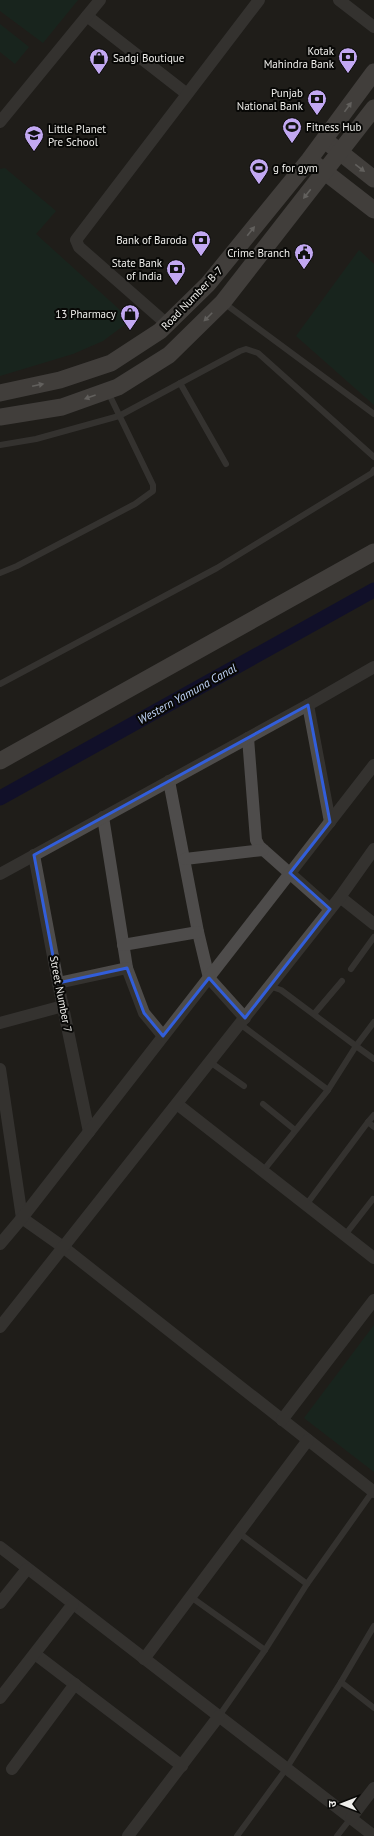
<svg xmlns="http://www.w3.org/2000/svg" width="374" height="1836" font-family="'PT Sans','Noto Sans Devanagari',sans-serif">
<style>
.green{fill:#112e22}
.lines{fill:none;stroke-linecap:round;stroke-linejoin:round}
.canal{stroke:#00023c;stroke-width:15}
.lane{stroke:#4e4c4b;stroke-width:6}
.street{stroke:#4e4c4b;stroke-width:12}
.secondary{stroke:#6a6665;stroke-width:17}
.oneway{fill:#b3b1af}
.marked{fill:none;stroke:#325eda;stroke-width:3;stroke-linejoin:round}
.labels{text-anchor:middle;stroke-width:4;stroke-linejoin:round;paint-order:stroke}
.poi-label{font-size:11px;fill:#efeeeb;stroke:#080806;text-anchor:end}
.street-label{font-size:11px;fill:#efeeeb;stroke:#080806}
.water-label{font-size:12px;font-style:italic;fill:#c0d4f8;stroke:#080806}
</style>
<rect width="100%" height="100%" fill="#1f1d19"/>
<g class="green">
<path d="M 0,0 L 78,0 L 43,43 L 0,11 Z"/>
<path d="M 0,24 L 29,47 L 15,64 L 0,52 Z"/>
<path d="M 5,168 L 56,211 L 36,234 L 131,320 L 103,341 L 73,354 L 0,376 L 0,169 Z"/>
<path d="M 359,250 L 374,264 L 374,405 L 296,336 Z"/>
<path d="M 374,1325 L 374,1472 L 304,1418 Z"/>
</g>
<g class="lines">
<path class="canal" d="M 0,798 L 374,590"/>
<g class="lane">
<path d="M 224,303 L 374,414"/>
<path d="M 180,383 L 226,464"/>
<path d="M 0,445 L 36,439 L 119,416 L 240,351 L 246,349 L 258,353 L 374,457"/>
<path d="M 0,573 L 17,566 L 135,504 L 153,491 L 153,485 L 108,392"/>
<path d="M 0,684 L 217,568 L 372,473 L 374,470"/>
<path d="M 351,969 L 374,937"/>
<path d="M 269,986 L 281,990 L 356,1046 L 374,1022"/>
<path d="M 314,1014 L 342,981"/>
<path d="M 240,1024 L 328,1090 L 263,1171"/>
<path d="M 210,1062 L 244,1086"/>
<path d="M 328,1090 L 356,1046 L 374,1059"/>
<path d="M 263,1104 L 295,1130"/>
<path d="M 368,1122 L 374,1115"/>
<path d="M 306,1205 L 368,1122 L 374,1127"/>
<path d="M 345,1235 L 373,1199"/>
<path d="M 239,1533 L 307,1584 L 373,1491"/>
<path d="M 191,1597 L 265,1650 L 219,1716"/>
<path d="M 265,1650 L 307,1584"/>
<path d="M 341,1682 L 374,1626"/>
<path d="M 237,1836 L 286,1769 L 341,1682 L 374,1708"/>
<path d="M 337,1836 L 351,1818"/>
</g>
<g class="street">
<path d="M 339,0 L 374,27"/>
<path d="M 87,16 L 187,94"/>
<path d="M 0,122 L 100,0"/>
<path d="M 168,325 L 79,247 L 76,240 L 259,0"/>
<path d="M 308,705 L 330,822"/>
<path d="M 248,738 L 256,840 L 259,846 L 330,909"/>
<path d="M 169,781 L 198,932 L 209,978 L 245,1018"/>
<path d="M 103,817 L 127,968 L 144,1013 L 163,1036"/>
<path d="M 34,855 L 58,983 L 89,1132"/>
<path d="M 185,859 L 263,850"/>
<path d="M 0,874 L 308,705 L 374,667"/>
<path d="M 340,897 L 374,924"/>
<path d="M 123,945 L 198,932"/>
<path d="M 58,983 L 127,968"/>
<path d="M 0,1023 L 63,1006"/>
<path d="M 0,1069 L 22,1218 L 63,1247 L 374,1492"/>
<path d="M 177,1104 L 374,1258"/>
<path d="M 0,1244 L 22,1218 L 374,765"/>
<path d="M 0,1327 L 340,897 L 374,849"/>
<path d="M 282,1420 L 374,1300"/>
<path d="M 0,1547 L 374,1836"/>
<path d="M 0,1603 L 27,1569"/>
<path d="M 35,1654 L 182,1766"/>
<path d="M 144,1659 L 308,1440"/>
<path d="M 0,1698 L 73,1604"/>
<path d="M 12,1769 L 75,1684"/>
<path d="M 351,1818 L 374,1788"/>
<path d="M 128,1836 L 219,1716"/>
</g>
<g class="secondary">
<path d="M 331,145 L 374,179"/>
<path d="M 316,165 L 374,210"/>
<path d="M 0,393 L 60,380 L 111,363 L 160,331 L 208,284 L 309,160 L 374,72"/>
<path d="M 0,417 L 62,407 L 118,387 L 169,355 L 223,302 L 374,108"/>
<path d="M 0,761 L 374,552"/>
</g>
</g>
<defs><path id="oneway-solid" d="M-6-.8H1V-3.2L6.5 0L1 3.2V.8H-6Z"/></defs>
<g class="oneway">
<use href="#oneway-solid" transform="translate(348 107) rotate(-54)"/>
<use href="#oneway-solid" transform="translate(360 168) rotate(38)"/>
<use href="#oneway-solid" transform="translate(307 194) rotate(128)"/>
<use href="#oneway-solid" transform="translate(251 231) rotate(-51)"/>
<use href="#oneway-solid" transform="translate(208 317) rotate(135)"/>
<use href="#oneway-solid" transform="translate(38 385) rotate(-12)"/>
<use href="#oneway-solid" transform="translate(90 397) rotate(160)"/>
</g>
<path d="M0 0H374V1836H0ZM 308,705 L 330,822 L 290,873 L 330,909 L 245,1018 L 209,978 L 163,1036 L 144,1013 L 127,968 L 58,983 L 34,855 Z" fill="#1f1d19" fill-opacity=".55" fill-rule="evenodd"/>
<path class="marked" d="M 308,705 L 330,822 L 290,873 L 330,909 L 245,1018 L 209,978 L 163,1036 L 144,1013 L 127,968 L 58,983 L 34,855 Z"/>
<defs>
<g id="bank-pin" transform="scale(1)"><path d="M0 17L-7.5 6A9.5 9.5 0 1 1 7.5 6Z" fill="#c2a8f2" stroke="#080806"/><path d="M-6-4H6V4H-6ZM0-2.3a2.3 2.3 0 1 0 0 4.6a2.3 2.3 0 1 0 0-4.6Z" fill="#111"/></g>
<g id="shop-pin" transform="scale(1)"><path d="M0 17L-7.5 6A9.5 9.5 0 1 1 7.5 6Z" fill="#c2a8f2" stroke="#080806"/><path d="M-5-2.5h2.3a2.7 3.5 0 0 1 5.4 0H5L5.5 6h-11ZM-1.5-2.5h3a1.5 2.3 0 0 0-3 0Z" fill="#111"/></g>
<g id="stadium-pin" transform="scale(1)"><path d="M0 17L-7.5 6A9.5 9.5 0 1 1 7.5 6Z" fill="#c2a8f2" stroke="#080806"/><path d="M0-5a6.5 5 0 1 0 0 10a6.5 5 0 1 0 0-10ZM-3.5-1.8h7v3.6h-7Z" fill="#111"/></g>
<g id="school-pin" transform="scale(1)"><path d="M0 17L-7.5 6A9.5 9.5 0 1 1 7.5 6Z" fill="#c2a8f2" stroke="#080806"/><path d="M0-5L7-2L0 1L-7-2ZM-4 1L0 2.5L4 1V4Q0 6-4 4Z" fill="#111"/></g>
<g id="civic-pin" transform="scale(1)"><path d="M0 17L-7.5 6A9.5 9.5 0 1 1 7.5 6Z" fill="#c2a8f2" stroke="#080806"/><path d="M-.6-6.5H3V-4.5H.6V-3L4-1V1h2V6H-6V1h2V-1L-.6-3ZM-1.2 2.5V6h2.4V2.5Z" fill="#111"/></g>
</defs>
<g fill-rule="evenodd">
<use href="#bank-pin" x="348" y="57"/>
<use href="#shop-pin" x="99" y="58"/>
<use href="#bank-pin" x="317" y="99"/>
<use href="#stadium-pin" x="292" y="127"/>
<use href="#school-pin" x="34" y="135"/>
<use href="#stadium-pin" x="259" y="168"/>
<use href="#bank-pin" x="201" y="240"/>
<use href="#civic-pin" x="304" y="253"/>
<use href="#bank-pin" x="176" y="269"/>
<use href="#shop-pin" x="130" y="314"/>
</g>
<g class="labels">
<g class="poi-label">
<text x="334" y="55">Kotak<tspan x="334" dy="13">Mahindra Bank</tspan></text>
<text x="113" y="62" text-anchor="start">Sadgi Boutique</text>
<text x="303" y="97">Punjab<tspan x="303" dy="13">National Bank</tspan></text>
<text x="306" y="131" text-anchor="start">Fitness Hub</text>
<text x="48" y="133" text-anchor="start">Little Planet<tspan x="48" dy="13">Pre School</tspan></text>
<text x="273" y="172" text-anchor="start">g for gym</text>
<text x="187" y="244">Bank of Baroda</text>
<text x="290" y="257">Crime Branch</text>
<text x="162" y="267">State Bank<tspan x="162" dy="13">of India</tspan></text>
<text x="116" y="318">13 Pharmacy</text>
</g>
<g class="street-label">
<text transform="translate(192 298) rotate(-46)" y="4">Road Number B-7</text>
<text transform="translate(61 994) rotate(79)" y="4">Street Number 7</text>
</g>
<g class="water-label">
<text transform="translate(187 694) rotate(-29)" y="4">Western Yamuna Canal</text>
</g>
</g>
<g transform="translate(342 1804) rotate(270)" stroke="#080806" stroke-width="3" paint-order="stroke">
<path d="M0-3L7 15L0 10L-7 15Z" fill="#efeeeb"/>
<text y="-6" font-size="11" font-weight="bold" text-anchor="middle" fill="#efeeeb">उ</text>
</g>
</svg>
